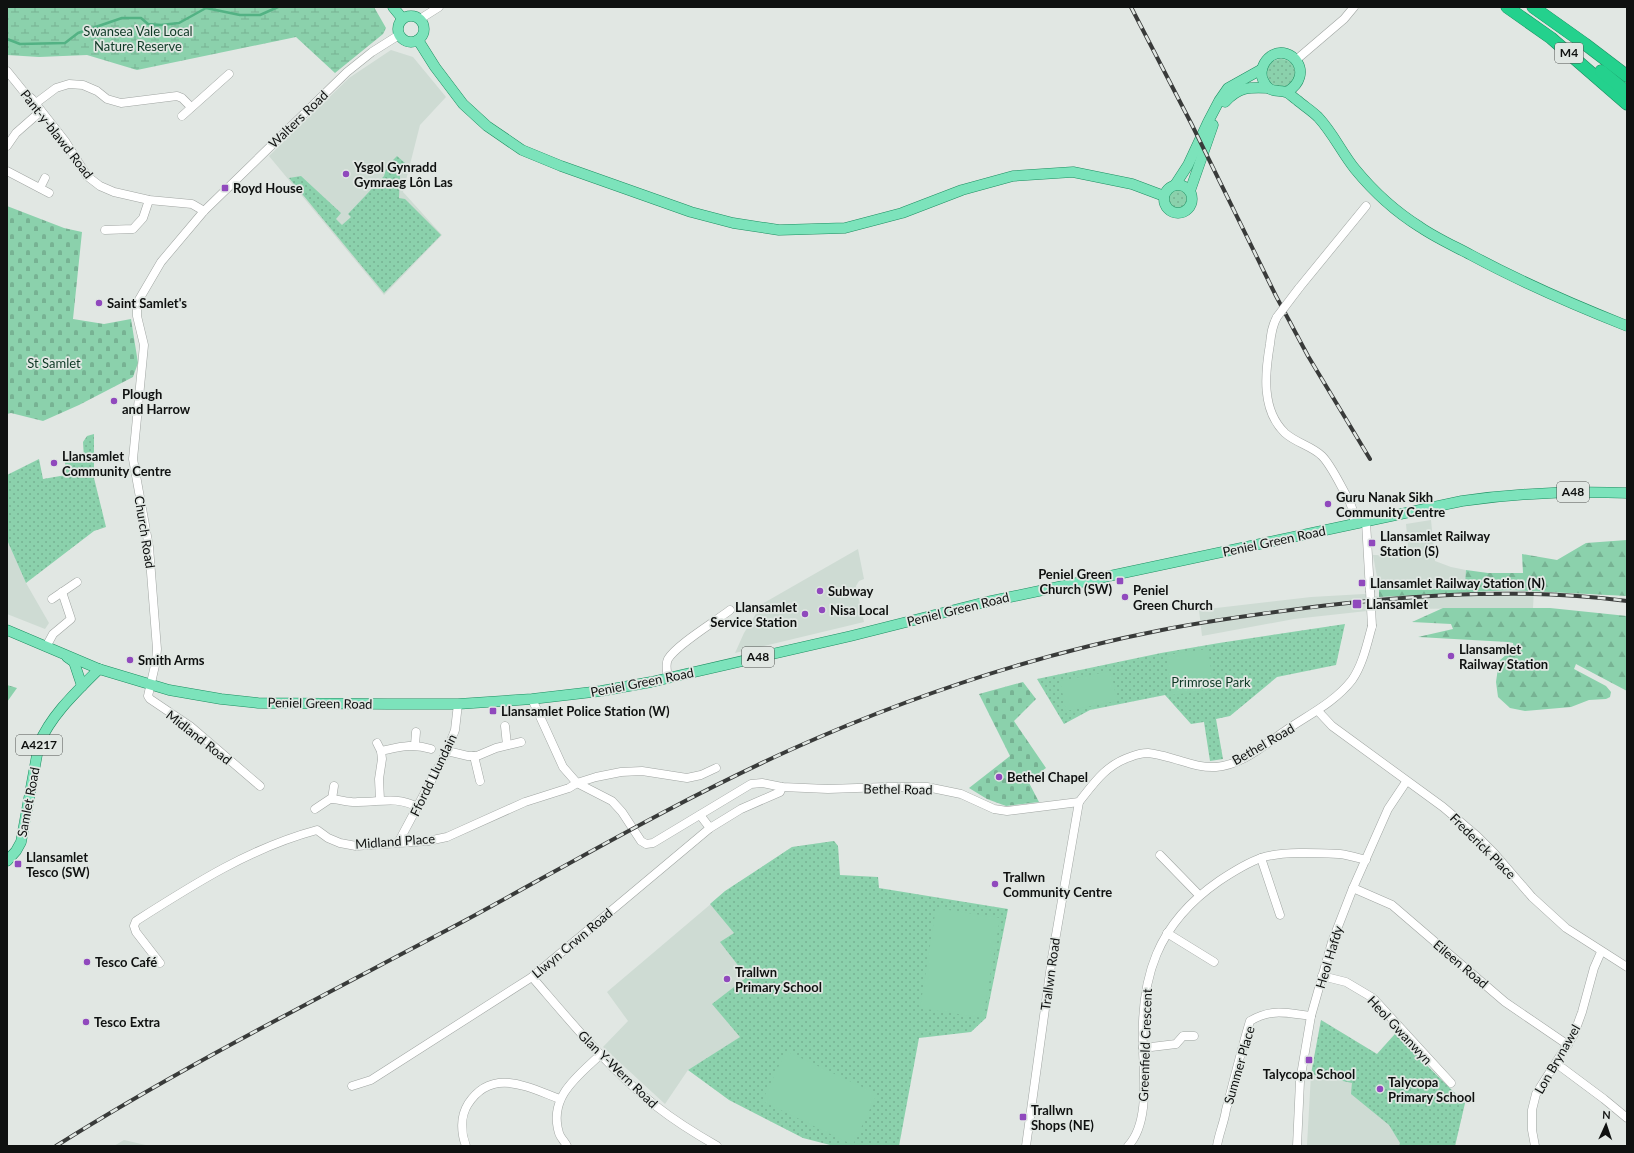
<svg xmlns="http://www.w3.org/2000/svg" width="1634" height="1153" font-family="Lato,sans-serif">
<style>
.built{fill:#cedbd3}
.grass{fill:url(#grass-dots)}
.forest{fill:url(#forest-firs)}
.wetland{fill:url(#wetland-marsh)}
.cemetery{fill:url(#cemetery-stones)}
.pitch{fill:#8bd1ac}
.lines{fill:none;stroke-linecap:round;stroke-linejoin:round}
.stream{stroke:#53b284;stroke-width:2.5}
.minor-casing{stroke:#a0a5a2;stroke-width:9}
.major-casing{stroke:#1d8e61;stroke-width:11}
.highway-casing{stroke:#1d8e61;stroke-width:13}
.minor{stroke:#fff;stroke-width:8}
.major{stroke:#7ce3bb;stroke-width:10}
.highway{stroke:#24d18d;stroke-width:12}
.rail-casing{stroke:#393b3a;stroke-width:4}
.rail{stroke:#e1e7e3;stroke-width:2.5;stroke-dasharray:8;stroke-linecap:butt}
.minor-bridge-casing{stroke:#a0a5a2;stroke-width:9;stroke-linecap:butt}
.minor-bridge{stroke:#fff;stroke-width:8}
.poi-dot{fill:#9049bd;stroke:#e1e7e3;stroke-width:1.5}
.labels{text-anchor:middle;stroke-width:3.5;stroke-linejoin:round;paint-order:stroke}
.shield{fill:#e1e7e3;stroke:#4e514f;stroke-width:1}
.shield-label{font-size:12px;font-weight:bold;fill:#0f1110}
.park-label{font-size:13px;fill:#0e3825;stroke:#e1e7e3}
.street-label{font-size:13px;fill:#0f1110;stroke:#e1e7e3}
.poi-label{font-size:13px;font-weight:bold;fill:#0f1110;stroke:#e1e7e3;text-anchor:start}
</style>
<defs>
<pattern id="grass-dots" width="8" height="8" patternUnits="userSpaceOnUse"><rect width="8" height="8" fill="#8bd1ac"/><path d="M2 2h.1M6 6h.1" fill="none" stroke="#77b293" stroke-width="1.8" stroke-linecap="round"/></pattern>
<pattern id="forest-firs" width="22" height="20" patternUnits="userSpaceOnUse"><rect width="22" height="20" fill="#8bd1ac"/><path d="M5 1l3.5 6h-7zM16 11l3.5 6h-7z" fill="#77b293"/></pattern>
<pattern id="wetland-marsh" width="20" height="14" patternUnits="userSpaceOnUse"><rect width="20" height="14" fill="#8bd1ac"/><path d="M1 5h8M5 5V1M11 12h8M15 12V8" fill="none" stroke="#77b293"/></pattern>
<pattern id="cemetery-stones" width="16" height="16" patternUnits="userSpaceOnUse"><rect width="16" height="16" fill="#8bd1ac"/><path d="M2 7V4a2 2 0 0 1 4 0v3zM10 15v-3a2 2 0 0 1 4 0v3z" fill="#77b293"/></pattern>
</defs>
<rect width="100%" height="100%" fill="#e1e7e3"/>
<g class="built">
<path d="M 391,50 L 413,57 L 446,97 L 420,125 L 403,192 L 442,235 L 384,295 L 269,156 L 349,78 Z"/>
<path d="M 1431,520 L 1435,561 L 1451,567 L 1466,570 L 1466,586 L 1426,590 L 1379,588 L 1373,555 L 1409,556 L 1406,524 Z"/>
<path d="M 7,540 L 26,583 L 49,623 L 45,629 L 7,614 Z"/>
<path d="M 858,549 L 864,579 L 859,581 L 856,586 L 864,622 L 735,653 L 744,633 L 762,604 Z"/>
<path d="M 1511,590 L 1534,590 L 1533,608 L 1401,609 L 1367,611 L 1294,619 L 1202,636 L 1199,610 L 1311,597 L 1364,594 L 1379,597 Z"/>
<path d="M 834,841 L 838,846 L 839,875 L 852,967 L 688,1070 L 665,1104 L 603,1047 L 628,1021 L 607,992 L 725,892 L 792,847 Z"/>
<path d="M 1321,1020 L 1377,1054 L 1395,1034 L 1465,1103 L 1455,1146 L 1314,1146 L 1307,1145 L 1311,1074 Z"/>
<path d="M 124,1140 L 150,1146 L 114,1146 Z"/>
</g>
<g class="grass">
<circle cx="1281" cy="73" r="14"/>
<path d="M 397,156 L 405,163 L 400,176 L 399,198 L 405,199 L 441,235 L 384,293 L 289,178 L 301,176 L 341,213 L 336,219 L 342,225 L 351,217 L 348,214 L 384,176 L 387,166 Z"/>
<circle cx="1177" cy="199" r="10"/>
<path d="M 94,434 L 94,478 L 106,527 L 94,531 L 26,583 L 7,540 L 7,475 L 39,459 L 43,479 L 66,475 L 65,462 L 84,458 L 83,442 L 87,436 Z"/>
<path d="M 1345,624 L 1336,665 L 1277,677 L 1230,716 L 1216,719 L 1223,759 L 1210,761 L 1204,722 L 1191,724 L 1165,695 L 1090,710 L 1064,724 L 1037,679 L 1161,653 L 1219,643 Z"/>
<path d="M 834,841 L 838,846 L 840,875 L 878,877 L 879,888 L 1008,909 L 986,1018 L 971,1032 L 919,1038 L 899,1146 L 834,1146 L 803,1138 L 729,1100 L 688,1070 L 740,1037 L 712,1004 L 747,977 L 720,942 L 734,933 L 710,904 L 725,891 L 792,847 Z"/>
<path d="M 1321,1020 L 1377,1054 L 1395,1034 L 1465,1103 L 1455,1146 L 1399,1146 L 1400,1143 L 1389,1125 L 1351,1094 L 1352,1083 L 1311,1074 Z"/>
</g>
<g class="forest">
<path d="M 1627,540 L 1627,596 L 1511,590 L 1379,597 L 1379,588 L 1426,590 L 1465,586 L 1466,570 L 1488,573 L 1523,573 L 1522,554 L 1557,560 L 1586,543 Z"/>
<path d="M 1443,608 L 1550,608 L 1627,616 L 1627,691 L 1576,664 L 1574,669 L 1606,686 L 1611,692 L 1610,697 L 1606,699 L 1589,700 L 1571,707 L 1525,711 L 1510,708 L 1498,697 L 1496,682 L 1499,661 L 1514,648 L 1513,643 L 1508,642 L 1418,637 L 1453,629 L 1451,624 L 1412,622 Z"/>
</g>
<path class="wetland" d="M 7,7 L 374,7 L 386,28 L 383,34 L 335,73 L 296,37 L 137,70 L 87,55 L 39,57 L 7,55 Z"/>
<g class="cemetery">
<path d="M 7,206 L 64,228 L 82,232 L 73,319 L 104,324 L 131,319 L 138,363 L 133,377 L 79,405 L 43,421 L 11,413 L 7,414 Z"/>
<path d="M 1023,682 L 1036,699 L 1014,721 L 1046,768 L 1028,781 L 1039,802 L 1006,806 L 987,799 L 969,788 L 1010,756 L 979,694 Z"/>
<path d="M 7,685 L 17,688 L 7,702 Z"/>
</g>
<g class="pitch">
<path d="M 1208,649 L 1214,689 L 1172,695 L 1166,655 Z"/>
<path d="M 1111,671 L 1117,701 L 1066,711 L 1060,681 Z"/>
<path d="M 936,908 L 1000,918 L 983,1018 L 920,1008 Z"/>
<path d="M 786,1051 L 877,1094 L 853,1145 L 762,1101 Z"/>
</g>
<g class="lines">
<path class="stream" d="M 7,39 L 20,44 L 65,43 L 78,33 L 122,18 L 141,18 L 148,24 L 161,25 L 179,23 L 206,8 L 240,15 L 260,15 L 278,7"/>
<g class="minor-casing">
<g id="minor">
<path d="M 420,19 L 439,7"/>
<path d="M 1296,60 L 1344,19 L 1354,7"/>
<path d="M 7,71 L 24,92 L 32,99 L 65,141 L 87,176 L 100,186 L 114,192 L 149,200 L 192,204 L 204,211"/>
<path d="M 36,103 L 56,88 L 69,84 L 83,85 L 97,91 L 107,99 L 121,103 L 177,96 L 182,98 L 191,107"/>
<path d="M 182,116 L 229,74"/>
<path d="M 7,146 L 16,133 L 41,111"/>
<path d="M 7,171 L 49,193"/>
<path d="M 40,188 L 45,178"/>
<path d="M 105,230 L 133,229 L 143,218 L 149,200"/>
<path d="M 1299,288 L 1366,206"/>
<path d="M 1277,317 C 1272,326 1271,334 1270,344 C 1265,373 1261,410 1285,433 C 1296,443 1312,446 1322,456 C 1332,466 1341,487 1349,500 L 1352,508 L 1355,524"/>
<path d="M 1366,522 L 1370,591"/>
<path d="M 52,599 L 77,582"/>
<path d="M 46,647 L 53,634 L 71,619 L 62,592"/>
<path d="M 668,678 C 667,671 665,665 668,659 C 676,645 716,621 730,610"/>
<path d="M 532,699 L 563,767 L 577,783 L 612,801 L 622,812 L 641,841 L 646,844 L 653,843 L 751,784 L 762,783 L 782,787 L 828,789 L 886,787 L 927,787 L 961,794 L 994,809 L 1007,811 L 1079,802 C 1094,783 1106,765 1130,757 C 1135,755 1142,753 1148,753 C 1156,754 1164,756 1171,758 C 1186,762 1200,768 1216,767 C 1242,765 1264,745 1285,731 C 1308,715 1334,703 1352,680 C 1363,664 1367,644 1372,626"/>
<path d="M 1318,711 L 1332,726 L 1443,807 L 1477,836 L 1494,853 L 1532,897 L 1566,928 L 1627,967"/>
<path d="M 505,726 L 507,745"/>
<path d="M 377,743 L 381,751 L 382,759 L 379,779 L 380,800"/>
<path d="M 415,745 L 416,732"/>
<path d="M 381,751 C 400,747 412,743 431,749"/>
<path d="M 447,751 L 468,756 L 477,756 L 496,748 L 521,742"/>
<path d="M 474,756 L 480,781"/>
<path d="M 260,786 L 190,726 L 150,699 L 148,696 L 156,661 L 157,649 L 149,547 L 133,459 L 144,345 L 137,316 L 137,303 L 161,262 L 204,211 L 347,72 L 372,52 L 399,35"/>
<path d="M 332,799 L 334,786"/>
<path d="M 315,809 L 330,799 C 339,799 349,803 358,802 C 381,802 396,796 418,807"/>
<path d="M 700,815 L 710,828"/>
<path d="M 398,843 L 447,751 L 455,730 L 458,704"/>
<path d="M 1160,855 L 1199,895"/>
<path d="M 1261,858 L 1280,915"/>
<path d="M 1353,888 L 1392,905 L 1505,1002 L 1568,1045"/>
<path d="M 1167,933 L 1214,962"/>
<path d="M 160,963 L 136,932 L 134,926 L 136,921 C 194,884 250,848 317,830 L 328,838 L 340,843 L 356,846 L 428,841 L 447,837 L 525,802 L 569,788 L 577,783 L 596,777 L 621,772 L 642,771 L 687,778 L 701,775 L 716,768"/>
<path d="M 1322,976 L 1346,982 L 1373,998 L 1451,1083"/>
<path d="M 532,977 C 571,1022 609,1069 656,1106 C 675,1121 696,1134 717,1146"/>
<path d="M 1143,1048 L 1176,1044 L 1183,1036 L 1194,1036"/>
<path d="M 1557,1064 L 1604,1099 L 1627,1118"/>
<path d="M 352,1086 L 371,1080 L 532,977 L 710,828 L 741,809 L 780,792 L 782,787"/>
<path d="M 466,1146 C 461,1133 460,1117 468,1104 C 492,1067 527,1087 560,1099"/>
<path d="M 567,1146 C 565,1142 560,1137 559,1133 C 548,1097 578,1076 600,1055"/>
<path d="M 1026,1146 L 1052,958 L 1079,802"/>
<path d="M 1128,1146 C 1149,1124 1144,1078 1143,1049 C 1140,977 1157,924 1219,881 C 1231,873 1247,863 1261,858 C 1281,851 1319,853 1340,854 C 1348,855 1358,858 1366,860"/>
<path d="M 1217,1146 C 1219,1133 1224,1123 1226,1110 C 1234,1080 1241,1051 1250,1021 C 1272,1008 1287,1013 1311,1016"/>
<path d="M 1297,1146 L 1300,1081 L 1311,1016 L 1332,942 L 1353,888 L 1388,809 L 1406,782"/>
<path d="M 1535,1146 L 1532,1130 L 1532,1110 L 1536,1094 L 1574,1034 L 1582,1012 L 1594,968 L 1601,952"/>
</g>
</g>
<g class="major-casing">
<g id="major">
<path d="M 393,7 L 402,18"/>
<circle cx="411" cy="29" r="13"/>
<path d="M 418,40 L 435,67 L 463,104 L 487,126 L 522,150 L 561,166 L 691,212 L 733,223 L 779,230 L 845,228 L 902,213 L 962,190 L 1013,176 L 1073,172 L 1132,184 L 1164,196"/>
<path d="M 1287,92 C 1316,74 1291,43 1271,56 C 1264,61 1259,71 1263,80 C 1270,96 1279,88 1288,93 C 1291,95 1294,98 1297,100 C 1304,106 1312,111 1318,117 C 1333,133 1342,153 1355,169 C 1373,191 1396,212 1420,227 C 1436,238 1454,246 1471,255 C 1521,282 1574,305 1627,326"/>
<path d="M 1225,102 C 1239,87 1249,87 1268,88"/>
<circle cx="1178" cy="199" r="14"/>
<path d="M 1175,185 L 1188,165 L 1208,122 L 1219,101 L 1228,88 L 1262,69"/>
<path d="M 1190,191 L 1213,125"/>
<path d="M 7,630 L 99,669 L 169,690 L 221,699 L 258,703 L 387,704 L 458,704 L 532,699 L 601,691 L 651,682 L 851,636 L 982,603 L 1462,501 C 1517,493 1572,491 1627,493"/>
<path d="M 67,657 L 74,662 L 82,686"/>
<path d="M 7,861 L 16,851 L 21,842 L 39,744 C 51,715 77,691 99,669"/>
</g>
</g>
<g class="highway-casing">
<g id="highway">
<path d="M 1507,7 L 1551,38 L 1627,104"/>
<path d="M 1533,7 L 1585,44 L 1627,76"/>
<path d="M 1601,71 L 1627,92"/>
</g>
</g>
<use href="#minor" class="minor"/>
<use href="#major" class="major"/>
<use href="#highway" class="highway"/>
<g class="rail-casing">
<g id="rail">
<path d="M 1131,7 L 1192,125 L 1276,296 L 1308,356 L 1370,459"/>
<path d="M 56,1146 C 188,1063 329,993 466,920 C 573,862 679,800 790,750 C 908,697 1034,655 1162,630 C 1217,619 1274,612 1330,605 C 1428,594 1529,588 1627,601"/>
</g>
</g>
<use href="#rail" class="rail"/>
<g class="minor-bridge-casing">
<g id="minor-bridge">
<path d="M 1277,317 L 1299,288"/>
<path d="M 1370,591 L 1372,626"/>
</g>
</g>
<use href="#minor-bridge" class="minor-bridge"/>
</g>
<g class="poi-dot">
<circle cx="346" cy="174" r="4"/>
<rect x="221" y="184" width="8" height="8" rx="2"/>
<circle cx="99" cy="303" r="4"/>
<circle cx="114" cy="401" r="4"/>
<circle cx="54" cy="463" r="4"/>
<circle cx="1328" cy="504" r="4"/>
<rect x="1368" y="539" width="8" height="8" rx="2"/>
<rect x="1116" y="577" width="8" height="8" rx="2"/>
<rect x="1358" y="579" width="8" height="8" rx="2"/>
<circle cx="820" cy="591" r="4"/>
<circle cx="1125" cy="597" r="4"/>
<rect x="1352" y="599" width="10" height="10" rx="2"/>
<circle cx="822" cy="610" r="4"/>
<circle cx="805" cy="614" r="4"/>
<circle cx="1451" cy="656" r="4"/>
<circle cx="130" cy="660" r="4"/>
<rect x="489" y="707" width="8" height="8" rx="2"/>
<circle cx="999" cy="777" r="4"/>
<rect x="14" y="860" width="8" height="8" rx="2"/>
<circle cx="995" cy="884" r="4"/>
<circle cx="87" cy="962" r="4"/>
<circle cx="727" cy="979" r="4"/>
<circle cx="86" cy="1022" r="4"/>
<rect x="1305" y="1056" width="8" height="8" rx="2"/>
<circle cx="1380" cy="1089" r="4"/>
<rect x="1019" y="1113" width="8" height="8" rx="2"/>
</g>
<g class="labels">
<g class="shield">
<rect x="1555" y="43" width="28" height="20" rx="3"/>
<rect x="1557" y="482" width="32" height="20" rx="3"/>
<rect x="742" y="647" width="32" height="20" rx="3"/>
<rect x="16" y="735" width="46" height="20" rx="3"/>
</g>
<g class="shield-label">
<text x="1569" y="57">M4</text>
<text x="1573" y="496">A48</text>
<text x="758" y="661">A48</text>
<text x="39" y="749">A4217</text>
</g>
<g class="park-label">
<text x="138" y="36">Swansea Vale Local<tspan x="138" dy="15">Nature Reserve</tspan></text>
<text x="54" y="368">St Samlet</text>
<text x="1211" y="687">Primrose Park</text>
</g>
<g class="street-label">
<text transform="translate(298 119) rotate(-44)" y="5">Walters Road</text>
<text transform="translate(57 134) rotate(52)" y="5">Pant-y-blawd Road</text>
<text transform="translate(145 532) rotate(81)" y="5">Church Road</text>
<text transform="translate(1274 541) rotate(-12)" y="5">Peniel Green Road</text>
<text transform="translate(958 609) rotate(-14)" y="5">Peniel Green Road</text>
<text transform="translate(642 682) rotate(-11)" y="5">Peniel Green Road</text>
<text transform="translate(320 703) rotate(1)" y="5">Peniel Green Road</text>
<text transform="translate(199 737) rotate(38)" y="5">Midland Road</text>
<text transform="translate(1263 744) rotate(-30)" y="5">Bethel Road</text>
<text transform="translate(433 775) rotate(-64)" y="5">Ffordd Llundain</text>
<text transform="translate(898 789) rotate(1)" y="5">Bethel Road</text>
<text transform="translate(28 802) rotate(-79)" y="5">Samlet Road</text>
<text transform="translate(395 841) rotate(-4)" y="5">Midland Place</text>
<text transform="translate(1483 846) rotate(45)" y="5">Frederick Place</text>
<text transform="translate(572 943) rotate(-40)" y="5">Llwyn Crwn Road</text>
<text transform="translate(1329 957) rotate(-73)" y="5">Heol Hafdy</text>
<text transform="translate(1461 964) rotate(40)" y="5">Eileen Road</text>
<text transform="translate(1050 974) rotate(-82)" y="5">Trallwn Road</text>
<text transform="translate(1400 1030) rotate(47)" y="5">Heol Gwanwyn</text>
<text transform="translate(1145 1045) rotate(-88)" y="5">Greenfield Crescent</text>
<text transform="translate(1557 1059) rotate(-60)" y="5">Lon Brynawel</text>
<text transform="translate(1239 1065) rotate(-74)" y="5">Summer Place</text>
<text transform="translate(618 1069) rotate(44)" y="5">Glan Y-Wern Road</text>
</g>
<g class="poi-label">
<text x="354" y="172">Ysgol Gynradd<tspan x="354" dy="15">Gymraeg Lôn Las</tspan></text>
<text x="233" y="193">Royd House</text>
<text x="107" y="308">Saint Samlet's</text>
<text x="122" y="399">Plough<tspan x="122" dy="15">and Harrow</tspan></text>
<text x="62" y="461">Llansamlet<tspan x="62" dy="15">Community Centre</tspan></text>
<text x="1336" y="502">Guru Nanak Sikh<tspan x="1336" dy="15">Community Centre</tspan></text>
<text x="1380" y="541">Llansamlet Railway<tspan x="1380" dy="15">Station (S)</tspan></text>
<text x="1112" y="579" text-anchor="end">Peniel Green<tspan x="1112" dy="15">Church (SW)</tspan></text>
<text x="1370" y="588">Llansamlet Railway Station (N)</text>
<text x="1133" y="595">Peniel<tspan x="1133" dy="15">Green Church</tspan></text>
<text x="828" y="596">Subway</text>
<text x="1366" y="609">Llansamlet</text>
<text x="797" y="612" text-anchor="end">Llansamlet<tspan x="797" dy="15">Service Station</tspan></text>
<text x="830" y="615">Nisa Local</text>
<text x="1459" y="654">Llansamlet<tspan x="1459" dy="15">Railway Station</tspan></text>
<text x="138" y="665">Smith Arms</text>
<text x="501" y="716">Llansamlet Police Station (W)</text>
<text x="1007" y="782">Bethel Chapel</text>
<text x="26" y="862">Llansamlet<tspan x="26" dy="15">Tesco (SW)</tspan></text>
<text x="1003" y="882">Trallwn<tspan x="1003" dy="15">Community Centre</tspan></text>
<text x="95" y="967">Tesco Café</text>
<text x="735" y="977">Trallwn<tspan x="735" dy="15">Primary School</tspan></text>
<text x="94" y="1027">Tesco Extra</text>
<text x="1309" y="1079" text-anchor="middle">Talycopa School</text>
<text x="1388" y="1087">Talycopa<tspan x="1388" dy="15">Primary School</tspan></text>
<text x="1031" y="1115">Trallwn<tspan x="1031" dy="15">Shops (NE)</tspan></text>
</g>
</g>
<rect width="1634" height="1153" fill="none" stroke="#0f1110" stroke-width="16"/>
<g transform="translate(1606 1125) rotate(3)" stroke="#e1e7e3" stroke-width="3" paint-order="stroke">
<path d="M0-3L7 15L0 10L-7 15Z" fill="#0f1110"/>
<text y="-6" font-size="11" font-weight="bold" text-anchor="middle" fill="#0f1110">N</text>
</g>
</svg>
